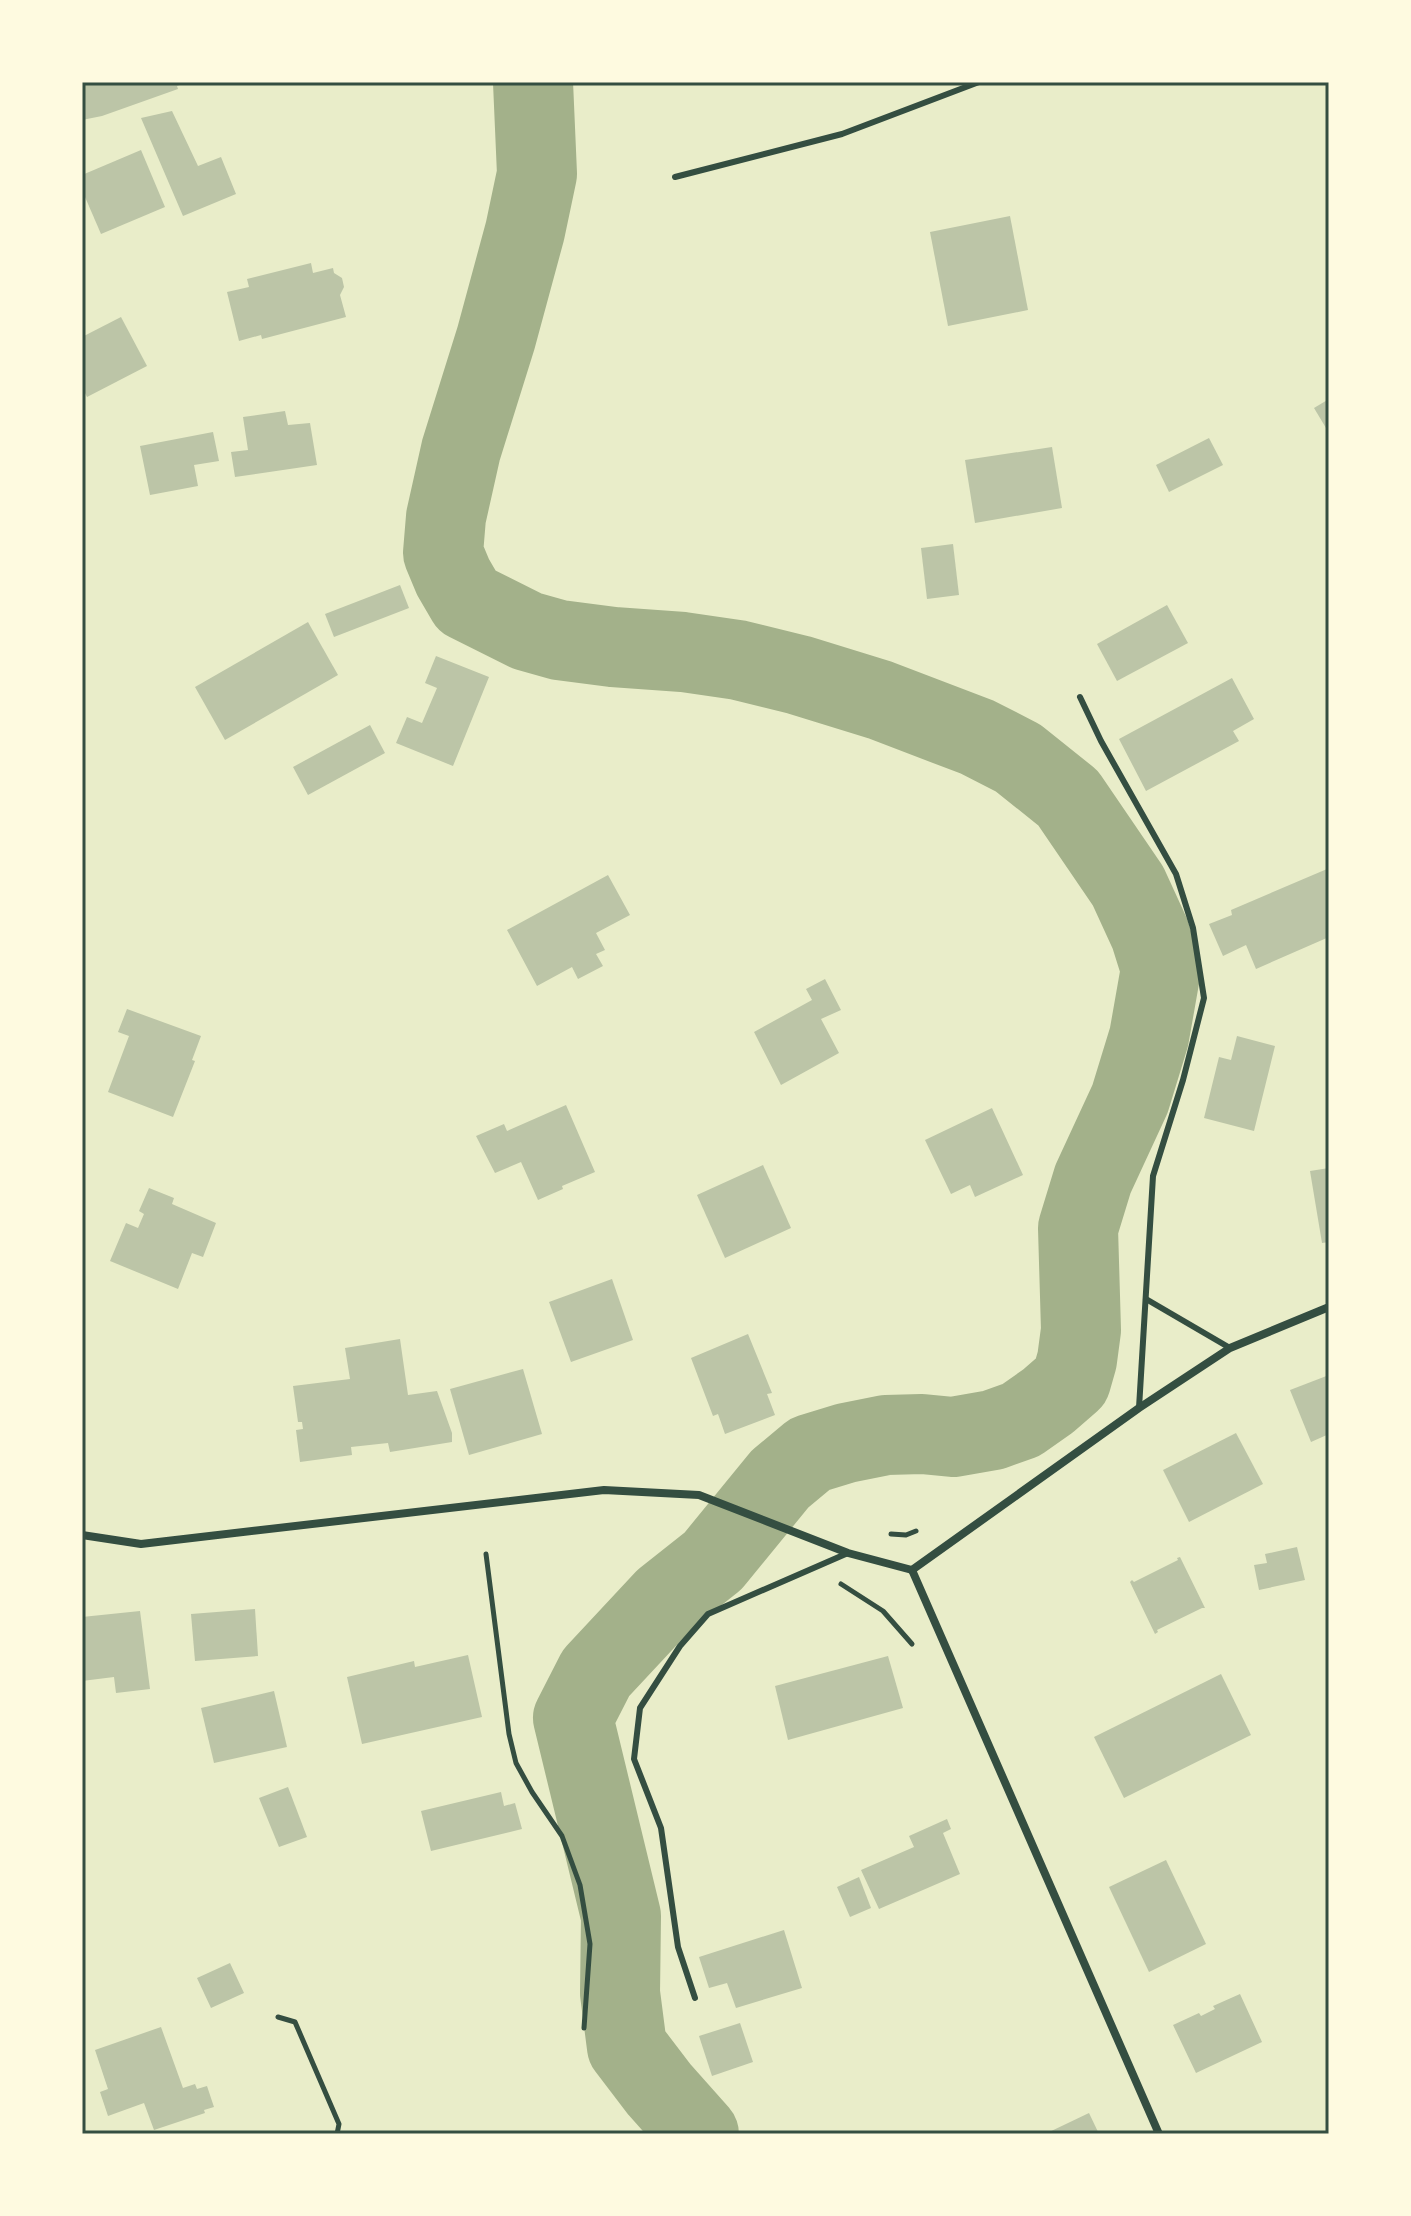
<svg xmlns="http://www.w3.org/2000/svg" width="1411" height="2216" font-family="Raleway,sans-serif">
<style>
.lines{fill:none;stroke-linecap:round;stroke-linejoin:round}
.river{stroke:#a3b18a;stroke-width:80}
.building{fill:#bcc5a7}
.path{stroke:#344e41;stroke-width:5}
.service{stroke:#344e41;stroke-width:6}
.minor{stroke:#344e41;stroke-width:8}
.neatline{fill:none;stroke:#344e41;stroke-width:3}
</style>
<rect width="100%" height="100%" fill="#e9edc9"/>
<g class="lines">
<path class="river" d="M 533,82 L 537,174 L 525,231 L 496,338 L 461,450 L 446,517 L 443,553 L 453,577 L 467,601 L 527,631 L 559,640 L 613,647 L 683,652 L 738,660 L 799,675 L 880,700 L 977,737 L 1018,758 L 1068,798 L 1128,886 L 1150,934 L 1161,969 L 1149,1037 L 1130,1099 L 1093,1179 L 1078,1228 L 1081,1330 L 1077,1360 L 1071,1381 L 1048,1401 L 1021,1420 L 993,1430 L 953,1437 L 922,1434 L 886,1435 L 846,1443 L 810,1454 L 780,1479 L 713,1561 L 665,1599 L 596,1673 L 573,1718 L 621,1916 L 620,1993 L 627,2047 L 659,2089 L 699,2134"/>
</g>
<g class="building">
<path d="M 82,82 L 188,82 L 177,86 L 178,89 L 102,116 L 82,120 Z"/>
<path d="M 172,111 L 198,166 L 221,157 L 236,194 L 183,216 L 141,118 Z"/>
<path d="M 141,150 L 165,207 L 101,234 L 82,190 L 82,175 Z"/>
<path d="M 1010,216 L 1028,310 L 948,326 L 930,232 Z"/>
<path d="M 311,263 L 313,273 L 333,268 L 334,273 L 342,278 L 344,287 L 340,295 L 346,317 L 262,339 L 261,335 L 239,341 L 227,292 L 249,287 L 247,279 Z"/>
<path d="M 121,317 L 147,366 L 87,397 L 82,387 L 82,337 Z"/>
<path d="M 1329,399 L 1329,433 L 1314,408 Z"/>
<path d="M 285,411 L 288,425 L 310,423 L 317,465 L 235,477 L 231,452 L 248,450 L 243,417 Z"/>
<path d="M 213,432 L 219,461 L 194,465 L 198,486 L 150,495 L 140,446 Z"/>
<path d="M 1209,438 L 1223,465 L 1169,492 L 1156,465 Z"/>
<path d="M 1052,447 L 1062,508 L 975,523 L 965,460 Z"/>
<path d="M 953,544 L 959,595 L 927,599 L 921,548 Z"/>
<path d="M 400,585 L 409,608 L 334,637 L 325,614 Z"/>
<path d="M 1167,605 L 1188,643 L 1117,681 L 1097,644 Z"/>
<path d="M 308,622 L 338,675 L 225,740 L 195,687 Z"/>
<path d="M 436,656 L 489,677 L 453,766 L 396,743 L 407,717 L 422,723 L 437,688 L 425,683 Z"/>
<path d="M 1232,678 L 1254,719 L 1233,731 L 1239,741 L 1146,791 L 1119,739 Z"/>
<path d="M 370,725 L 385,753 L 308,795 L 293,767 Z"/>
<path d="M 1327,869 L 1329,874 L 1329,937 L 1256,969 L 1246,945 L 1223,956 L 1209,924 L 1232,915 L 1231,910 Z"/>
<path d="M 608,875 L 630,915 L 596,933 L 605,950 L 596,954 L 603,966 L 578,979 L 572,967 L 537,986 L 507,930 Z"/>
<path d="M 825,979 L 841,1010 L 821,1019 L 839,1053 L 781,1085 L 754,1032 L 812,1000 L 806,989 Z"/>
<path d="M 127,1009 L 201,1036 L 192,1060 L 195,1061 L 173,1117 L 108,1092 L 129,1036 L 118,1032 Z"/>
<path d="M 1237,1036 L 1275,1046 L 1254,1131 L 1204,1118 L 1219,1057 L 1231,1060 Z"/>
<path d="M 566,1105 L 595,1172 L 562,1186 L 563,1189 L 538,1200 L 521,1162 L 495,1173 L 476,1136 L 504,1124 L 507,1131 Z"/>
<path d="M 992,1108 L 1023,1175 L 975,1197 L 970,1185 L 951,1194 L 925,1140 Z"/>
<path d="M 763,1165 L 791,1228 L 725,1258 L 697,1195 Z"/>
<path d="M 1329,1168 L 1329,1242 L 1322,1243 L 1310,1171 Z"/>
<path d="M 149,1188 L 174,1198 L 172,1204 L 216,1223 L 203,1257 L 192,1253 L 178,1289 L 110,1261 L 126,1223 L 138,1228 L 144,1214 L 139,1211 Z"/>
<path d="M 612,1279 L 633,1340 L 571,1362 L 549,1302 Z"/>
<path d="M 748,1334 L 772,1393 L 767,1394 L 775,1415 L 725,1434 L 718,1414 L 713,1416 L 691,1358 Z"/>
<path d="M 400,1339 L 408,1395 L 437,1391 L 452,1433 L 452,1442 L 390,1452 L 388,1443 L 351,1447 L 352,1455 L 300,1462 L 296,1430 L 303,1429 L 302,1422 L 298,1422 L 293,1386 L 350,1379 L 345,1348 Z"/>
<path d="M 523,1369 L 542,1434 L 469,1455 L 450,1389 Z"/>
<path d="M 1329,1375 L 1329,1434 L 1311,1442 L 1290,1390 Z"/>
<path d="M 1236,1433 L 1263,1484 L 1189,1522 L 1163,1470 Z"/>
<path d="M 1297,1547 L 1305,1580 L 1259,1590 L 1254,1565 L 1267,1563 L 1265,1554 Z"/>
<path d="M 1180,1557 L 1205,1608 L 1202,1608 L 1157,1630 L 1158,1632 L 1155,1634 L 1130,1582 L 1132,1580 L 1134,1582 L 1178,1560 L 1177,1558 Z"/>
<path d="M 255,1609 L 258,1656 L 195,1661 L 191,1614 Z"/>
<path d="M 140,1611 L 150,1689 L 116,1693 L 114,1677 L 82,1681 L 82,1617 Z"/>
<path d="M 468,1655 L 482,1717 L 362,1744 L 347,1677 L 414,1661 L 415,1667 Z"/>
<path d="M 888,1656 L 903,1708 L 788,1740 L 775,1686 Z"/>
<path d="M 1221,1674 L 1251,1735 L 1124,1798 L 1094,1737 Z"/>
<path d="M 274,1691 L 287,1747 L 214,1763 L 201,1708 Z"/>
<path d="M 288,1787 L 307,1837 L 279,1847 L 259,1798 Z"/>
<path d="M 501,1792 L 504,1806 L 515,1803 L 522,1829 L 431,1851 L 421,1811 Z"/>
<path d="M 947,1819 L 951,1829 L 943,1833 L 960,1874 L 879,1909 L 861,1870 L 914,1847 L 909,1836 Z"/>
<path d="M 1166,1860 L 1206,1944 L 1149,1972 L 1109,1887 Z"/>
<path d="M 859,1877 L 871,1908 L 850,1917 L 837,1887 Z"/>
<path d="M 784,1930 L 802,1988 L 736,2008 L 727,1983 L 709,1988 L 699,1957 Z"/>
<path d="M 230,1963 L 244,1993 L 211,2008 L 197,1978 Z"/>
<path d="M 1240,1994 L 1262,2042 L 1196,2073 L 1173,2025 L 1199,2013 L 1201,2016 L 1215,2009 L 1213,2006 Z"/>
<path d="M 740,2023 L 753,2062 L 712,2076 L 699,2036 Z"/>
<path d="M 161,2027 L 183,2088 L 195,2084 L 197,2089 L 207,2086 L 214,2107 L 204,2110 L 205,2113 L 154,2130 L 144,2103 L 108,2116 L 100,2092 L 108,2089 L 95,2050 Z"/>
<path d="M 1089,2113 L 1099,2134 L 1045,2134 Z"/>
</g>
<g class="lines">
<g class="path">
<path d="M 891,1534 L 906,1535 L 916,1531"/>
<path d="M 486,1554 L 509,1734 L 516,1763 L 532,1792 L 562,1836 L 580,1885 L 590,1944 L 584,2028"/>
<path d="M 841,1584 L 883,1611 L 912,1644"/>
<path d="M 278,2017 L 295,2022 L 339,2124 L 337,2134"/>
</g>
<g class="service">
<path d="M 675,177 L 842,134 L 979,82"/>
<path d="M 1080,697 L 1101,741 L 1176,874 L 1193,928 L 1204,998 L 1183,1080 L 1153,1176 L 1139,1408"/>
<path d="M 1146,1299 L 1230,1348"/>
<path d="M 695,1998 L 678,1947 L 661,1828 L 634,1759 L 640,1708 L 680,1646 L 708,1614 L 848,1553"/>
</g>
<g class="minor">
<path d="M 82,1535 L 141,1544 L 604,1490 L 699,1495 L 848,1553 L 912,1570"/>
<path d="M 912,1570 L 1159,2134"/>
<path d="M 912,1570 L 1139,1408 L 1230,1348 L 1329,1307"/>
</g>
</g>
<rect width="1411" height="2216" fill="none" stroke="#fefae0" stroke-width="168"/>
<rect x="84" y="84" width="1243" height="2048" class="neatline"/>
</svg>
